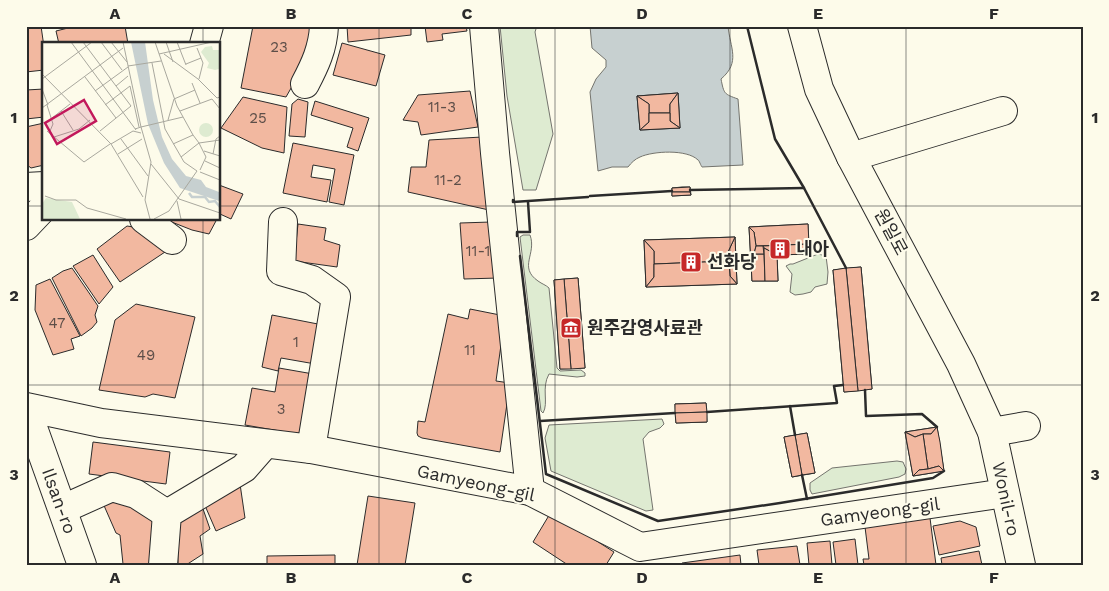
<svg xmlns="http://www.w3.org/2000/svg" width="1109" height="591" font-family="'Work Sans','Noto Sans KR',sans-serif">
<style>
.green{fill:#deebd1;stroke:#74746e}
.water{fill:#c7d0d0;stroke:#74746e}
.building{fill:#f2b8a0;stroke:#2b2b2b}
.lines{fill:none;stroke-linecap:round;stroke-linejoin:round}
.minor-casing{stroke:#2b2b2b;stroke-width:30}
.major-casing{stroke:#2b2b2b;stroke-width:30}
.minor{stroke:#fdfbea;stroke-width:28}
.major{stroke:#fdfbea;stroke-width:28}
.wall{stroke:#2b2b2b;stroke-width:2.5}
.grid{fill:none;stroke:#2b2b2b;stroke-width:1;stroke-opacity:0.55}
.labels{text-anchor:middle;stroke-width:4;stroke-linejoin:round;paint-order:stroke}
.number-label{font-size:15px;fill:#5d4e48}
.street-label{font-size:18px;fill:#2b2b2b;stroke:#fdfbea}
.poi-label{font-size:18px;font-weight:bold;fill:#2b2b2b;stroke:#fdfbea;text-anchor:start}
.inset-river{fill:none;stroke:#c7d0d0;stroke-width:2.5}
.inset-road{fill:none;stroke:#a9a89e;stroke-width:1}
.view{fill:#c2185b;fill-opacity:0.15;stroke:#c2185b;stroke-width:2.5}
.inset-edge{fill:none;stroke:#2b2b2b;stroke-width:2.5}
.neatline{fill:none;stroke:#2b2b2b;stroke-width:2}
.grid-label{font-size:16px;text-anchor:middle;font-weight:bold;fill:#2b2b2b}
</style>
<rect width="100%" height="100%" fill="#fdfbea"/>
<g class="green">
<path d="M 500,26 L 537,26 L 535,32 L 553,134 L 536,190 L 523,190 L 507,96 Z"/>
<path d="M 523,235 L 530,235 C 537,254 518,267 538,281 C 542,284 546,285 549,288 L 557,368 L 560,371 L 581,370 L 585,373 L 585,376 L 577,377 L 549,374 C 541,388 549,403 543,413 L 541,411 L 520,237 Z"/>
<path d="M 818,254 L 826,256 L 828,272 L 827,284 L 815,287 L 811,292 L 803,294 L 795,295 L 790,292 L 792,274 L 786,266 L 790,264 L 793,264 Z"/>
<path d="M 662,419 L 664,424 L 660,428 L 649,432 L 643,439 L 653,510 L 646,511 L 551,471 L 545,438 L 549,425 Z"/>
<path d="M 897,461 L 903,462 L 906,469 L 905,474 L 899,477 L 812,494 L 810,490 L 810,483 L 832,468 Z"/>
</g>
<path class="water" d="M 590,26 L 728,26 C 730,48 741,62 721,79 C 724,94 724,94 738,99 L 743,165 L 702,167 C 701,166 699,160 698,160 C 687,149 653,151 640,157 C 635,159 631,163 628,167 L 612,167 L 598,171 L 590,92 L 596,79 L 606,67 L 606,60 L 592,48 Z"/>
<g class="building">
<path d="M 26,26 L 41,26 L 44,47 L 44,70 L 26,72 Z"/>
<path d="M 71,26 L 125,26 L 128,44 L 59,44 L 56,31 L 72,27 Z"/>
<path d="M 253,26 L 314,26 L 303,67 L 286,97 L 241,88 Z"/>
<path d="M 347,26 L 411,26 L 411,35 L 348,42 Z"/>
<path d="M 425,26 L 466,26 L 467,31 L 442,34 L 443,40 L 427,42 Z"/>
<path d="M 342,43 L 385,55 L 376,86 L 333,75 Z"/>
<path d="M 44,89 L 44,117 L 26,119 L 26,90 Z"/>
<path d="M 470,91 L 478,127 L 421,135 L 418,122 L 403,120 L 418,95 Z"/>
<path d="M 678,93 L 680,128 L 640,130 L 637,96 Z"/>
<path d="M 678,93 L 670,104 L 670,113 L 649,113 L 649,104 L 637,96 Z"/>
<path d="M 678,93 L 680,128 L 670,121 L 670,104 Z"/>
<path d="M 637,96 L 649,104 L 649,122 L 640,130 Z"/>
<path d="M 243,97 L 287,107 L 284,153 L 262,148 L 221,128 Z"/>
<path d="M 298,99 L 308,102 L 305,137 L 289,136 L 292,104 Z"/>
<path d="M 315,101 L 369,118 L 358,151 L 347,147 L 353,128 L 311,115 Z"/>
<path d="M 649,113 L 670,113 L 670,121 L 680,128 L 640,130 L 649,122 Z"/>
<path d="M 44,123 L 44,165 L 31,168 L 26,164 L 26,127 Z"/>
<path d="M 482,137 L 489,210 L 408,192 L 411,167 L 426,167 L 429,140 Z"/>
<path d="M 293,143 L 354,155 L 344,205 L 329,202 L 335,169 L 313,165 L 311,177 L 331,180 L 327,202 L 283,193 Z"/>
<path d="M 219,185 L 243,194 L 231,219 L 220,214 L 219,216 Z"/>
<path d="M 682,187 L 690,187 L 691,195 L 672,196 L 672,188 Z"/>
<path d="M 690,187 L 690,192 L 672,192 L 672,188 Z"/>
<path d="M 672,192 L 690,192 L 691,195 L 672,196 Z"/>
<path d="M 164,219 L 217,219 L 209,234 L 192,230 Z"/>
<path d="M 491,222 L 498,278 L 464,279 L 460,223 Z"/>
<path d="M 298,224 L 326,228 L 324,240 L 340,245 L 337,267 L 294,261 Z"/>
<path d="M 808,224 L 809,254 L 777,255 L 778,281 L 752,281 L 749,227 Z"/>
<path d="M 808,224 L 809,244 L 756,246 L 754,232 L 749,227 Z"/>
<path d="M 127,226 L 140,228 L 158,241 L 165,252 L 120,282 L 97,249 Z"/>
<path d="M 749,227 L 754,232 L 756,246 L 754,254 L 764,254 L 765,281 L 752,281 Z"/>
<path d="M 735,237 L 737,284 L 646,287 L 644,240 Z"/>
<path d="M 735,237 L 737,284 L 730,276 L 728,252 Z"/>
<path d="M 735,237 L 728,252 L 729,261 L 654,264 L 654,251 L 644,240 Z"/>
<path d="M 644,240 L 654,251 L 654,277 L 646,287 Z"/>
<path d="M 809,244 L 809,254 L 777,255 L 764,248 L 763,246 Z"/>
<path d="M 756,246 L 763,246 L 764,254 L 754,254 Z"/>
<path d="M 764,248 L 777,255 L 778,281 L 765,281 Z"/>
<path d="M 93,255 L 113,287 L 99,304 L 73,266 Z"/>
<path d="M 729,261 L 730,276 L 737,284 L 646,287 L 654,277 L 654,264 Z"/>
<path d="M 861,267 L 872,389 L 844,392 L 833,270 Z"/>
<path d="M 861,267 L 872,389 L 858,391 L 846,268 Z"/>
<path d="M 72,268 L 98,306 L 95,315 L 97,322 L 92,328 L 81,336 L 52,278 L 63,271 Z"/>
<path d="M 846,268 L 858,391 L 844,392 L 833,270 Z"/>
<path d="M 578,278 L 585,368 L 560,369 L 554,280 Z"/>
<path d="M 578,278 L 585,368 L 571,369 L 564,279 Z"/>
<path d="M 50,279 L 80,336 L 71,339 L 74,349 L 53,355 L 35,310 L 36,285 Z"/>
<path d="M 564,279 L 571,369 L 560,369 L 554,280 Z"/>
<path d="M 136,304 L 195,317 L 175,398 L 153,394 L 145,397 L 99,390 L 115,320 Z"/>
<path d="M 470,309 L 505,316 L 496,381 L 510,383 L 500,452 L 422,438 L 418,436 L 417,433 L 418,421 L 425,422 L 448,314 L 468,319 Z"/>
<path d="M 272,315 L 328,326 L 321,365 L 281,358 L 278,371 L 262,367 Z"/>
<path d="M 279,368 L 319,375 L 309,436 L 245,425 L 252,388 L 275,392 Z"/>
<path d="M 706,403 L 707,422 L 676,423 L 675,404 Z"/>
<path d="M 706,403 L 707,412 L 675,413 L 675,404 Z"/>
<path d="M 707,412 L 707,422 L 676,423 L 675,413 Z"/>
<path d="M 937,427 L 944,471 L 913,476 L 905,432 Z"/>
<path d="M 937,427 L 931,434 L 923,434 L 915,437 L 905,432 Z"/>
<path d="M 937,427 L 940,442 L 944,471 L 939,466 L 928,469 L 923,434 L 931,434 Z"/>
<path d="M 905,432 L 915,437 L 923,434 L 928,469 L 919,470 L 913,476 Z"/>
<path d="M 807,433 L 815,473 L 792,477 L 784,437 Z"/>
<path d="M 807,433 L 815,473 L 802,475 L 795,435 Z"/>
<path d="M 795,435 L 802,475 L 792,477 L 784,437 Z"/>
<path d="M 93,442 L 170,452 L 166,484 L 89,474 Z"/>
<path d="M 939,466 L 944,471 L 913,476 L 919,470 L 928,469 Z"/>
<path d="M 240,484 L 245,518 L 216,531 L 203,501 Z"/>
<path d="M 368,496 L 415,503 L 405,565 L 357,565 Z"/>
<path d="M 102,501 L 130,504 L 155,520 L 155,565 L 123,564 L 120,535 L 116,533 Z"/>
<path d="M 202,506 L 210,529 L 200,536 L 203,554 L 186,565 L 178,565 L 177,518 Z"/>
<path d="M 551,512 L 614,552 L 606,565 L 568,565 L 533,542 Z"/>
<path d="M 930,518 L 936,565 L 864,565 L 863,559 L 869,559 L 865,527 Z"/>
<path d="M 960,521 L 976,527 L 980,546 L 939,555 L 933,526 Z"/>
<path d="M 855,539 L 858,565 L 836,565 L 833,542 Z"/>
<path d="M 830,541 L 832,565 L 809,565 L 807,543 Z"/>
<path d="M 797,546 L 800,565 L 759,565 L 757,550 Z"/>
<path d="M 979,551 L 982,565 L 942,565 L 941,558 Z"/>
<path d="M 335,555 L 335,565 L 267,565 L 267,556 Z"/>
<path d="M 740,555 L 741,565 L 680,565 L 682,563 Z"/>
</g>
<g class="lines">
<g class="minor-casing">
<g id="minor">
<path d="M 484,26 L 495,153 L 530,491"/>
<path d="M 204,44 L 209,26"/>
<path d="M 305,84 C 315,65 323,48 324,26"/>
<path d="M 851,157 L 1003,111"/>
<path d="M 26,187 L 44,186"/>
<path d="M 144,219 L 172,240"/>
<path d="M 283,222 L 281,271 L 312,280 L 336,297 L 311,449"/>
<path d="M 26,226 L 44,207"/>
<path d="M 26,407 L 101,423 L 311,449 L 530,491 L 640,547 L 1005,493"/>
<path d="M 26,408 L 82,565"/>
<path d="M 992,432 L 1026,426"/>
<path d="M 63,509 L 112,487 L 136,494 L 167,514"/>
<path d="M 163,565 L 167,514 L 244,468 L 265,444"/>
</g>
</g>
<g class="major-casing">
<path id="major" d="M 802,26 L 819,89 L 851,157 L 961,364 L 992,432 L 1021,565"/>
</g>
<use href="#minor" class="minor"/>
<use href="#major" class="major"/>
<g class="wall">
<path d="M 747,26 L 775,139 L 804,188 L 846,268"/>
<path d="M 690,190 L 804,188"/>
<path d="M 590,196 L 672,191"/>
<path d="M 513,200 L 513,202 L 588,197"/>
<path d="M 517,236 L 517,232 L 530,232 L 528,202"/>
<path d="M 520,256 L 546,474 L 658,521 L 780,503 L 933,478 L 944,471"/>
<path d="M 865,390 L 866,416 L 922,414 L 937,427"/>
<path d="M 790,406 L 795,435"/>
<path d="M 707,412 L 837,403 L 834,386 L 843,385"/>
<path d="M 540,421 L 675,413"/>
<path d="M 802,475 L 807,499"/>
</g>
</g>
<path class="grid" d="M 203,26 L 203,44M 379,26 L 379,565M 555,26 L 555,565M 730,26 L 730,565M 906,26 L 906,565M 26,206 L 44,206M 219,206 L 1083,206M 203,219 L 203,565M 26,385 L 1083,385"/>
<defs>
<g id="building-square" transform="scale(1.125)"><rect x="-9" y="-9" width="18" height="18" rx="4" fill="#c62828" stroke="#fdfbea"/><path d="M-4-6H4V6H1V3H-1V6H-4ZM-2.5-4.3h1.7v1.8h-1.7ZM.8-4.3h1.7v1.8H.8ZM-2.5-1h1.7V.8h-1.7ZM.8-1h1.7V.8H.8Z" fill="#fff"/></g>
<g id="museum-square" transform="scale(1.125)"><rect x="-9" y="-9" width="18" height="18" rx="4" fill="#c62828" stroke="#fdfbea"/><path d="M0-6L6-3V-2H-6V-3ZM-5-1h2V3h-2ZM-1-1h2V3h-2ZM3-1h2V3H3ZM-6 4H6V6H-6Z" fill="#fff"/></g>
</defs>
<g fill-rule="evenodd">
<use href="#building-square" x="780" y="249"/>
<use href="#building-square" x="691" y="262"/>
<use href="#museum-square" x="571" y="328"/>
</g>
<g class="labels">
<g class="number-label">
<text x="279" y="52">23</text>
<text x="442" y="112">11-3</text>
<text x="258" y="123">25</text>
<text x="448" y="185">11-2</text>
<text x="478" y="256">11-1</text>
<text x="57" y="328">47</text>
<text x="296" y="347">1</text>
<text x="470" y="355">11</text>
<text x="146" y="360">49</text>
<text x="281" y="414">3</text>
</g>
<g class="street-label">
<text transform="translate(891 232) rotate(62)" y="6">원일로</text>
<text transform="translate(476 483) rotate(12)" y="6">Gamyeong-gil</text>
<text transform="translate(1006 499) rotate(78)" y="6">Wonil-ro</text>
<text transform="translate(59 501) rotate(70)" y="6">Ilsan-ro</text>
<text transform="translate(880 512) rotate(-8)" y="6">Gamyeong-gil</text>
</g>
<g class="poi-label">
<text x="796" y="255">내아</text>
<text x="707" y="268">선화당</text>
<text x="587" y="334">원주감영사료관</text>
</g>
</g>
<g transform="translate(42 42)">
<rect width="178" height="178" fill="#fdfbea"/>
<path d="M 170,4 L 171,8 L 177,8 L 177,27 L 173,28 L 165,26 L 167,21 L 159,10 L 163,5 ZM157 88a7 7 0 1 1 14 0a7 7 0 1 1-14 0ZM 4,156 L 30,160 L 38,177 L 0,177 L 0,162 Z" fill="#deebd1"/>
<path d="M 89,0 L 103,0 L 111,58 L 120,95 L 130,117 L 144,134 L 159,138 L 164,145 L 177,150 L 177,159 L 138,146 L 122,121 L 106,82 Z" fill="#c7d0d0"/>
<path class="inset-river" d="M 147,151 L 150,155 L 163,155 L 167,160 L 173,159 L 178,165"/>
<path class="inset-road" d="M 29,0 L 94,88M 41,0 L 89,64 L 58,89M 59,0 L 80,28M 69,0 L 85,20M 81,0 L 99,85 L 141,75M 113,0 L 135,64 L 151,93 L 157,101 L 178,98M 124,0 L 131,20M 135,0 L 144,23M 155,6 L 161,21 L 157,37M 117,12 L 170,0M 122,12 L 156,37 L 175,56 L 178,55M 110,21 L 123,87 L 142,120 L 155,129M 144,22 L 159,16M 86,24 L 119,19M 0,32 L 69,102 L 91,89 L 99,91M 43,35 L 74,76M 0,37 L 50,0M 150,41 L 158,61M 74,44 L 86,34M 0,47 L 6,63M 53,49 L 86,25M 5,63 L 11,82 L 8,89M 63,63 L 88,44 L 97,85M 0,66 L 81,6M 19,69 L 31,88M 138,69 L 170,57 L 178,67M 10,76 L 28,62M 126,78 L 132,57 L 153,48M 93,87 L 99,85 L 109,120 L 103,158 L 108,177M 5,89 L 42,120 L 68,102M 12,95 L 37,87 L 48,78M 79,97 L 106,134M 69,102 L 101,155M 131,102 L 151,93M 162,109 L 178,114M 76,112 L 100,97M 171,112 L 174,97 L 178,94M 139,115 L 157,101 L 164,115 L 158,128M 163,119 L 178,126M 109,122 L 137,157 L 178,171M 158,130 L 178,138M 3,154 L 14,158 L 34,158 L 45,166 L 84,177M 135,159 L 139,177M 112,177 L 127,169 L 155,129"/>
<path class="view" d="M 42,58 L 54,79 L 15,102 L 3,81 Z"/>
<rect width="178" height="178" class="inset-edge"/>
</g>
<rect width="1109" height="591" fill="none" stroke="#fdfbea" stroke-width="55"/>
<rect x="28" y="28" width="1054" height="536" class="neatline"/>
<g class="grid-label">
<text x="115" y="19">A</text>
<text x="291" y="19">B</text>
<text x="467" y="19">C</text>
<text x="642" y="19">D</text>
<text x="818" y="19">E</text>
<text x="994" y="19">F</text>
<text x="14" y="123">1</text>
<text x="1095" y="123">1</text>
<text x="14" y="301">2</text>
<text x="1095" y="301">2</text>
<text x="14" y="480">3</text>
<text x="1095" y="480">3</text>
<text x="115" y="583">A</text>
<text x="291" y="583">B</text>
<text x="467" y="583">C</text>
<text x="642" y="583">D</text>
<text x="818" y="583">E</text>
<text x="994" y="583">F</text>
</g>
</svg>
